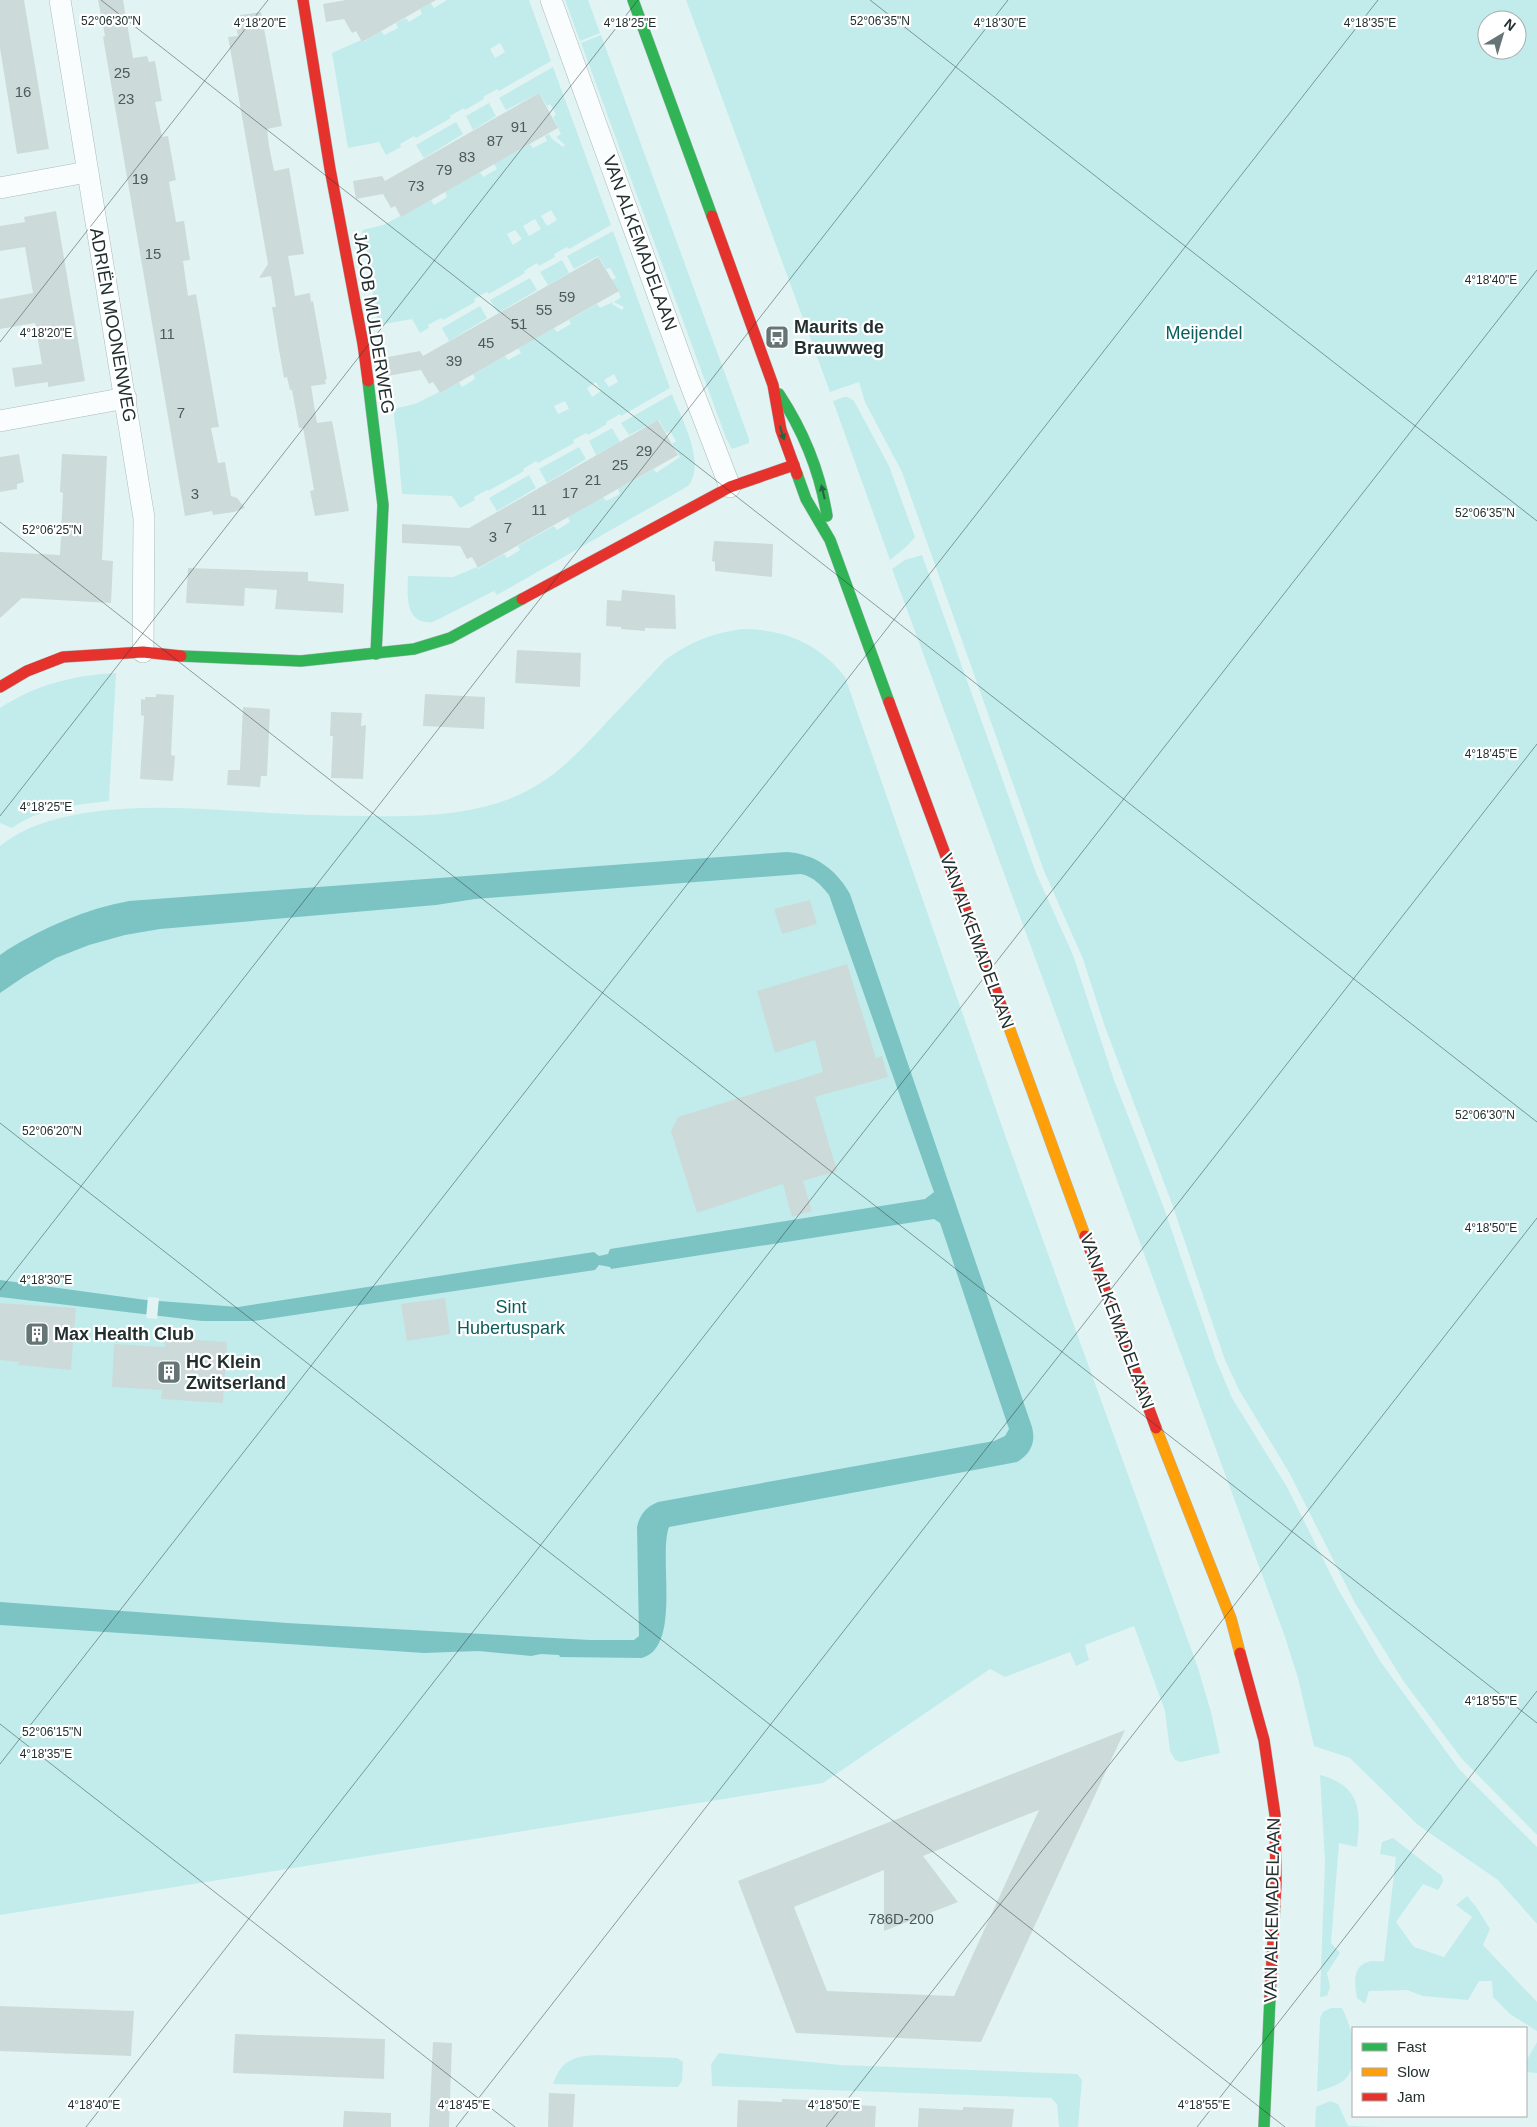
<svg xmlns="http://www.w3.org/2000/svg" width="1537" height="2127" font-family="Helvetica,sans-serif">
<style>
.green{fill:#c1eceb;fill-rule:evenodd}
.water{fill:#7cc4c3}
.pier{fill:#e1f4f3}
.building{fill:#ccdbda;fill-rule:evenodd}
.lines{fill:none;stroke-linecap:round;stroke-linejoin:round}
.street-casing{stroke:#abbab9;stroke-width:22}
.fast-casing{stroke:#abbab9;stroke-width:12}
.slow-casing{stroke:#abbab9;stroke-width:12}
.jam-casing{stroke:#abbab9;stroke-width:12}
.street{stroke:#fafdfd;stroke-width:21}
.fast{stroke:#30b455;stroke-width:11}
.slow{stroke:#ff9f0a;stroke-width:11}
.jam{stroke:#e5322d;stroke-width:11}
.oneway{fill:#28643e}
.ticks{fill:none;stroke:#222f2f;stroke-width:1;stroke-opacity:0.45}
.labels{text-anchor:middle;stroke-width:4.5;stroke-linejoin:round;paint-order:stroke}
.number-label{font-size:15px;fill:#4c5a5a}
.street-label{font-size:18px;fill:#222f2f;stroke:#fff}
.poi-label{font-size:18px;font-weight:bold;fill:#222f2f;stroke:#fff;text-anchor:start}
.park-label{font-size:18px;fill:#095d5c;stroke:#fff}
.ticks-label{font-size:12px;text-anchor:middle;fill:#222f2f;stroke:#fff;stroke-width:4.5;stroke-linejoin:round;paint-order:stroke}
</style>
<rect width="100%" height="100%" fill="#e1f4f3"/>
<g class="green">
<path d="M 447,0 L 529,0 L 551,61 L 499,91 L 497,89 L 483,97 L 484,99 L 465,110 L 464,108 L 450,116 L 451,118 L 416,138 L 414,136 L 400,144 L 401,147 L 386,155 L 379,142 L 348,148 L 332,53 L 361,40 L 363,42 L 381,31 L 384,35 L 398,28 L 396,23 L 406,18 L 409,22 L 422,14 L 420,9 L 431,3 L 434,8 ZM 500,43 L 505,52 L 495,58 L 490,49 Z"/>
<path d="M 565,0 L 588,0 L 600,33 L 580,41 Z"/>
<path d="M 686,0 L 1537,0 L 1537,1835 L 1462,1759 L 1404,1682 L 1355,1603 L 1290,1474 L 1239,1390 L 1225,1360 L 1171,1201 L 1105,1027 L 1083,959 L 1044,871 L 902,472 L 865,402 L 859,382 L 830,392 ZM 1487,20 L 1517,20 L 1517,50 L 1487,50 Z"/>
<path d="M 601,35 L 749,439 L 749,443 L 732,449 L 726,438 L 581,43 Z"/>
<path d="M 553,67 L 611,225 L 569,249 L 567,247 L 554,254 L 555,257 L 539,266 L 537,263 L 524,271 L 525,273 L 489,294 L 487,292 L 474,299 L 475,302 L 443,320 L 441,318 L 428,325 L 429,328 L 420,333 L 412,319 L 378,325 L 362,230 L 383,225 L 431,200 L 434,205 L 447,197 L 445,192 L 480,172 L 483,177 L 497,169 L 494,164 L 530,144 L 533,148 L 547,141 L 545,136 L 549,134 L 552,139 L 563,147 L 565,145 L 556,137 L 561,134 L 553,117 L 556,114 L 550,104 L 547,106 L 539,93 L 506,110 L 499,98 ZM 551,210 L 557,220 L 547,226 L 541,216 ZM 535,219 L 541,229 L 529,236 L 523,226 ZM 515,230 L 522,239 L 513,245 L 507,234 Z"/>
<path d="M 489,103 L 496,116 L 473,130 L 466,116 Z"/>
<path d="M 456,122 L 463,134 L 424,158 L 416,145 Z"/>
<path d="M 613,231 L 670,388 L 621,416 L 620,414 L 606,422 L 607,424 L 588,435 L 586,433 L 573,440 L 574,443 L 538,463 L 536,461 L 523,469 L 524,471 L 488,491 L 487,490 L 474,497 L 475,500 L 460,508 L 452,496 L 402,494 L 398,447 L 393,409 L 415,404 L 459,382 L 462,387 L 475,379 L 473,374 L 505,356 L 508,360 L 521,353 L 518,348 L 554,328 L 557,332 L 571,324 L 569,320 L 597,304 L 600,308 L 613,302 L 612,304 L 622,310 L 624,307 L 614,302 L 621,297 L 612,280 L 616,278 L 610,268 L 606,269 L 598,256 L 574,269 L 567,256 ZM 614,374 L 618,382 L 609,387 L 604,380 ZM 596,382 L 601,391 L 592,397 L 587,388 ZM 565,401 L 569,409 L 558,414 L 554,406 Z"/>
<path d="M 562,260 L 569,273 L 548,285 L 540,272 Z"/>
<path d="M 530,278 L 537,290 L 498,313 L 490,300 Z"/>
<path d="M 480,306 L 487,318 L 449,341 L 442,328 Z"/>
<path d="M 672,394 C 681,418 707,463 688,486 L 497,595 L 494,591 L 433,622 C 405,625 407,596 408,576 L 453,577 L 477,567 L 478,569 L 504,554 L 507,558 L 520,550 L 518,546 L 554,526 L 557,530 L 570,522 L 568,517 L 603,497 L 606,501 L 620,494 L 618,489 L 654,469 L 656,473 L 680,457 L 672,444 L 676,441 L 670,431 L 666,433 L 659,420 L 629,435 L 621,423 Z"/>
<path d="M 844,397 L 848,397 L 854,401 L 889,466 L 915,537 L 906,547 L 890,560 L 833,401 Z"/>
<path d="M 612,428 L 620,442 L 596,455 L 589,441 Z"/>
<path d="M 579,447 L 586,459 L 547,483 L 539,469 Z"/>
<path d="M 529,475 L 536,488 L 497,511 L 489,498 Z"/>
<path d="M 922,555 L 1036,873 L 1073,955 L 1114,1080 L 1164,1208 L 1216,1360 L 1232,1398 L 1287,1487 L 1338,1589 L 1380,1661 L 1459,1769 L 1537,1847 L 1537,1924 L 1498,1880 L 1418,1825 L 1350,1758 L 1314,1746 L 1298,1678 L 1285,1637 L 892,569 L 905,560 Z"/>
<path d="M 743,629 C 784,629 820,644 845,677 L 1005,1135 L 1198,1668 L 1211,1712 L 1220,1753 L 1181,1762 L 1175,1760 L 1170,1751 L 1165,1711 L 1134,1626 L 1085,1645 L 1089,1660 L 1076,1666 L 1070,1652 L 1005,1677 L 990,1669 L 823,1783 L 0,1915 L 0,846 C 26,825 59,817 91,812 C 140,805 189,808 238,811 C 284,814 329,816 374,816 C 418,817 467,815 509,799 C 551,783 576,755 606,723 C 626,702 646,681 665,660 C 690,642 712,633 743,629 Z"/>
<path d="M 116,673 L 109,801 C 82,804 50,807 25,820 C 21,822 16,825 12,828 L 0,823 L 0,708 C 35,685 74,675 116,673 Z"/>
<path d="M 1320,1775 C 1361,1786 1361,1810 1357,1847 L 1339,1843 L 1331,1943 L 1340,1953 L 1327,1973 L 1330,1987 L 1327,1996 L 1320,1997 L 1325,1861 Z"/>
<path d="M 1393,1838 L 1442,1876 L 1443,1882 L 1438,1890 L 1423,1884 L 1396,1922 L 1414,1947 L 1444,1957 L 1472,1917 L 1456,1905 L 1467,1896 L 1477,1908 L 1490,1929 L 1483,1945 L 1537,2002 L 1537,2031 L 1510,2014 L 1493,1997 L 1492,1981 L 1479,1981 L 1468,2000 L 1423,1996 L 1407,1990 L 1369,1991 L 1365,2004 L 1357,1998 C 1355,1986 1351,1967 1368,1962 C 1372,1960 1380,1962 1384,1961 L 1396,1857 L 1380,1854 L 1382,1842 Z"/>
<path d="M 1331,2008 L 1342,2008 C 1352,2028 1363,2065 1343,2081 C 1336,2086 1325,2089 1317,2092 L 1320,2018 L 1323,2012 Z"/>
<path d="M 1537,2042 L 1537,2073 L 1526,2072 L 1526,2057 L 1528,2058 Z"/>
<path d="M 719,2053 L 841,2065 L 1077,2074 L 1082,2080 L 1078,2127 L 1059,2127 L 1057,2104 L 1051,2098 L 712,2086 L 711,2064 Z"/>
<path d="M 598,2055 L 677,2058 L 683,2062 L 682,2081 L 678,2087 L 553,2084 C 561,2060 574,2056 598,2055 Z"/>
<path d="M 1330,2101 L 1338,2104 L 1348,2126 L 1385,2127 L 1315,2127 L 1316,2107 Z"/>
</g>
<path class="water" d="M 787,852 C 815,854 836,869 850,894 L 1032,1427 C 1036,1442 1031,1454 1017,1462 L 669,1527 C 658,1557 682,1647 642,1658 L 560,1657 L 559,1655 L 541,1654 L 531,1656 L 478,1651 L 424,1653 L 0,1625 L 0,1602 L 287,1623 L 590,1640 L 634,1640 L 639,1636 L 637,1527 C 640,1514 646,1507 658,1502 L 994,1441 L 1005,1436 L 1009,1429 L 940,1223 L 934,1219 L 611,1269 L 610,1267 L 599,1265 L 595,1270 L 254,1321 L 202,1321 L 0,1297 L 0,1280 L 146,1300 L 238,1307 L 594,1252 L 599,1256 L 608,1254 L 610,1249 L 925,1199 L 934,1192 L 930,1181 L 829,895 C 821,885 814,877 801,874 L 475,899 L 436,905 L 160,929 L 125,935 L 89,945 L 56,958 L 25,976 L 0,993 L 0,955 L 7,950 C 45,927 85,909 129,901 Z"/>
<path class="pier" d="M 148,1297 L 159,1298 L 157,1319 L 146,1318 Z"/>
<g class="building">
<path d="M 0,0 L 24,0 L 49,149 L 17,154 L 0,48 Z"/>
<path d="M 98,0 L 123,0 L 133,58 L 147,56 L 149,62 L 155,61 L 162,101 L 155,102 L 162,137 L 168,136 L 176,180 L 169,182 L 175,216 L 176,222 L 184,221 L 190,260 L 183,261 L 188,296 L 196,294 L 219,427 L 211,428 L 218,463 L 225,462 L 231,496 L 237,498 L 245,508 L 234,512 L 213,515 L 212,511 L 185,516 L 103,37 L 105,36 Z"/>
<path d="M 346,0 L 436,0 L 362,42 L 356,31 L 352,33 L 344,19 L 326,22 L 323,4 Z"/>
<path d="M 261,12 L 282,126 L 267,129 L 269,146 L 274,171 L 289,168 L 304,254 L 288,256 L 292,277 L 295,296 L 310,293 L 311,302 L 313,301 L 327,379 L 325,380 L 326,384 L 311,386 L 317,423 L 332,421 L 349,511 L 315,516 L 310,491 L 314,490 L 303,428 L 299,428 L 292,390 L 290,390 L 287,377 L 284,378 L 279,350 L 272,307 L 276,307 L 271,276 L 259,278 L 268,264 L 228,37 L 238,36 L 236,27 L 242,25 L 240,15 Z"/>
<path d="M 539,93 L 558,128 L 401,217 L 395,206 L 391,208 L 383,194 L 356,199 L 353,181 L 382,176 L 385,181 Z"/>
<path d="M 56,211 L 85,381 L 48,387 L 48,382 L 15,387 L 12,368 L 42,364 L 35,323 L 0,329 L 0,299 L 33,293 L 25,247 L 0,251 L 0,226 L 25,222 L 24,217 Z"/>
<path d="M 598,257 L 619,291 L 440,393 L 433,382 L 429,384 L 421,370 L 387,376 L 383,358 L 420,351 L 423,356 Z"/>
<path d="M 658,420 L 678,455 L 478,568 L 472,557 L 467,559 L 460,546 L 402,543 L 402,524 L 469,528 Z"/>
<path d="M 19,454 L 24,482 L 17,484 L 17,489 L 0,492 L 0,457 Z"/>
<path d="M 62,454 L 107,456 L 102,560 L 113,561 L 111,603 L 22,598 L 0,618 L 0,552 L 60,555 L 63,493 L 60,492 Z"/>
<path d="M 714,541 L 773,544 L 772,577 L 715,571 L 715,562 L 712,561 Z"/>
<path d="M 188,568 L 308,572 L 308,581 L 344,584 L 343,613 L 275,609 L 277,590 L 245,588 L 244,606 L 186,603 Z"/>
<path d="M 622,590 L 675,595 L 676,629 L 645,628 L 645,631 L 621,629 L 621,627 L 606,626 L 607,600 L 621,601 Z"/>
<path d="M 517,650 L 581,653 L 580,687 L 515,683 Z"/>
<path d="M 156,694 L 174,695 L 171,755 L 175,756 L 173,781 L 140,779 L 144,716 L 141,715 L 141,699 L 145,700 L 145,697 L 156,697 Z"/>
<path d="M 425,694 L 485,697 L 484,729 L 423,726 Z"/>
<path d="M 243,707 L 270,709 L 267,776 L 261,776 L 260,787 L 227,785 L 228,770 L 240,770 Z"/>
<path d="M 331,712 L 362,713 L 361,726 L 366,725 L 363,779 L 331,778 L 333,736 L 330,736 Z"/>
<path d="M 810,900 L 817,924 L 782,934 L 774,909 Z"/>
<path d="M 847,964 L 876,1058 L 882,1056 L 888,1077 L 815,1097 L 837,1171 L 803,1181 L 812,1211 L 792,1217 L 783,1184 L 697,1213 L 671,1131 L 678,1117 L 823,1072 L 815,1040 L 775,1053 L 757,991 Z"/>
<path d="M 445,1298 L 450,1334 L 407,1341 L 401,1304 Z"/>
<path d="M 0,1303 L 76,1308 L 71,1370 L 18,1365 L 19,1362 L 0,1360 Z"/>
<path d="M 165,1338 L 227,1342 L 223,1403 L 161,1399 L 162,1390 L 112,1387 L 114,1344 L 165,1347 Z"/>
<path d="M 1125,1730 L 981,2042 L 796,2033 L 738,1881 ZM 1039,1810 L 954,1996 L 827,1991 L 794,1907 L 884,1870 L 884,1931 L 958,1902 L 923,1856 Z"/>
<path d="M 0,2006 L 134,2011 L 131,2056 L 0,2051 Z"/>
<path d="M 235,2034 L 385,2039 L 384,2079 L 233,2073 Z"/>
<path d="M 433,2042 L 452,2043 L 449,2127 L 429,2127 Z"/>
<path d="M 549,2093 L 575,2094 L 573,2127 L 548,2127 Z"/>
<path d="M 782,2099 L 834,2101 L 833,2104 L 876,2106 L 875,2127 L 737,2127 L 738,2100 L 782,2102 Z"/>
<path d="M 963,2107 L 1014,2109 L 1012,2127 L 918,2127 L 919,2108 L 963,2110 Z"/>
<path d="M 344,2111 L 391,2113 L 391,2127 L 343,2127 Z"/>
</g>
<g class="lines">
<g class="street-casing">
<g id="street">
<path d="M 60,0 L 144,518 L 143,652"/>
<path d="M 551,0 L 688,378 L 730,487"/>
<path d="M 0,188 L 87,172"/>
<path d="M 0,421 L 126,398"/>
</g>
</g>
<g class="fast-casing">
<g id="fast">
<path d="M 633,0 L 712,216"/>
<path d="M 368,381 L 383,505 L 376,654"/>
<path d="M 779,394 C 804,432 820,471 827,516"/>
<path d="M 797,474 L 806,499 L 830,540 L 889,702"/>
<path d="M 181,656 L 301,661 L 414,649 L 450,638 L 522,599"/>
<path d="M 1264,2127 L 1270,1997"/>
</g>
</g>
<g class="slow-casing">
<g id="slow">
<path d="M 1006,1019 L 1085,1236"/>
<path d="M 1156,1428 L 1231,1619 L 1240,1653"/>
</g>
</g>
<g class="jam-casing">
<g id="jam">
<path d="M 303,0 L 330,169 L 363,344 L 368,381"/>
<path d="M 712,216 L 773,385 L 781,430 L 797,474"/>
<path d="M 522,599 L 730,487 L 794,465"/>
<path d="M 0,687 L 27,671 L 63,657 L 143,652 L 181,656"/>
<path d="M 889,702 L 1006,1019"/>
<path d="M 1085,1236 L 1156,1428"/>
<path d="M 1240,1653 L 1264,1740 L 1275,1815 L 1276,1883 L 1270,1997"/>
</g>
</g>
<use href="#street" class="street"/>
<use href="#fast" class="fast"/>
<use href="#slow" class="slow"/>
<use href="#jam" class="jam"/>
</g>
<defs><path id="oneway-solid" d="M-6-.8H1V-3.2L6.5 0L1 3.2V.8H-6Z" transform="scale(1.25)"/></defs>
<g class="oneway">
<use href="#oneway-solid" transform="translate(782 433) rotate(73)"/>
<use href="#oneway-solid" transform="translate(823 492) rotate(-104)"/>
</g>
<path class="ticks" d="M 101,0 L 1537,1122M 870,0 L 1537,521M 0,342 L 268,0M 0,522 L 1537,1723M 0,816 L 638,0M 0,1123 L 1285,2127M 0,1290 L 1008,0M 0,1724 L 515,2127M 0,1764 L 1378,0M 86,2127 L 1537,270M 456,2127 L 1537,744M 826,2127 L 1537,1218M 1197,2127 L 1537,1691"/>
<defs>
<g id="bus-square" transform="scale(1.25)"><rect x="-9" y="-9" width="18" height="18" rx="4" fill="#657474" stroke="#fff"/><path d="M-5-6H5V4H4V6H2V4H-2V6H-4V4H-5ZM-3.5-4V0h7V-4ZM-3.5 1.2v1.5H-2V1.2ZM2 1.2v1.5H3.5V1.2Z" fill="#fff"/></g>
<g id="building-square" transform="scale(1.25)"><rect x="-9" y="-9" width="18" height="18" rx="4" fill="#657474" stroke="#fff"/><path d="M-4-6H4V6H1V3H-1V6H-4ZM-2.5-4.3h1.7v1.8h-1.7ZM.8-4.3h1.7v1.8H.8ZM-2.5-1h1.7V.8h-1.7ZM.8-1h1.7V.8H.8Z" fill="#fff"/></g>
</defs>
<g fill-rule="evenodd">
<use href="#bus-square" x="777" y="337"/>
<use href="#building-square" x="37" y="1334"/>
<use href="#building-square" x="169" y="1372"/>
</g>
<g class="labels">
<g class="number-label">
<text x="122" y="78">25</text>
<text x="23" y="97">16</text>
<text x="126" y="104">23</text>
<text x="519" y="132">91</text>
<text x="495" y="146">87</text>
<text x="467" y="162">83</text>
<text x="444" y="175">79</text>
<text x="140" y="184">19</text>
<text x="416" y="191">73</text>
<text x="153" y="259">15</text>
<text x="567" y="302">59</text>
<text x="544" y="315">55</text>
<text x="519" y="329">51</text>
<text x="167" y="339">11</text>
<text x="486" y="348">45</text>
<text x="454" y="366">39</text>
<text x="181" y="418">7</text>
<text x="644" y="456">29</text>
<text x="620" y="470">25</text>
<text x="593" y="485">21</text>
<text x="570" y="498">17</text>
<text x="195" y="499">3</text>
<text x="539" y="515">11</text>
<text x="508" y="533">7</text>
<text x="493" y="542">3</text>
<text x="901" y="1924">786D-200</text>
</g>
<g class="street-label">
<text transform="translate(640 243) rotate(70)" y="6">VAN ALKEMADELAAN</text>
<text transform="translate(374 323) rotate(81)" y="6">JACOB MULDERWEG</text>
<text transform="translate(113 325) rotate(80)" y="6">ADRIËN MOONENWEG</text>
<text transform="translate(977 941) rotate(70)" y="6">VAN ALKEMADELAAN</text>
<text transform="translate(1117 1321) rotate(70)" y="6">VAN ALKEMADELAAN</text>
<text transform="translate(1272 1910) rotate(-89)" y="6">VAN ALKEMADELAAN</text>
</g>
<g class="poi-label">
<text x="794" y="333">Maurits de<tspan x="794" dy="21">Brauwweg</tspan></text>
<text x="54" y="1340">Max Health Club</text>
<text x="186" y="1368">HC Klein<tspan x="186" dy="21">Zwitserland</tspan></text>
</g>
<g class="park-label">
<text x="1204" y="339">Meijendel</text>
<text x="511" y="1313">Sint<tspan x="511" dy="21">Hubertuspark</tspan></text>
</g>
</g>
<g class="ticks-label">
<text x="111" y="25">52°06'30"N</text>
<text x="880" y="25">52°06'35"N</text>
<text x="260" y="27">4°18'20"E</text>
<text x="630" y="27">4°18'25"E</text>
<text x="1000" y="27">4°18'30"E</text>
<text x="1370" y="27">4°18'35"E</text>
<text x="1491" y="284">4°18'40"E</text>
<text x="46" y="337">4°18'20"E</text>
<text x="1485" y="517">52°06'35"N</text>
<text x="52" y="534">52°06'25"N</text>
<text x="1491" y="758">4°18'45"E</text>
<text x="46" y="811">4°18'25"E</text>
<text x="1485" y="1119">52°06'30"N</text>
<text x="52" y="1135">52°06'20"N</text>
<text x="1491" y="1232">4°18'50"E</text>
<text x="46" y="1284">4°18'30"E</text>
<text x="1491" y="1705">4°18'55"E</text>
<text x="52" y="1736">52°06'15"N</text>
<text x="46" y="1758">4°18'35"E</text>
<text x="94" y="2109">4°18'40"E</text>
<text x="464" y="2109">4°18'45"E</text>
<text x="834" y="2109">4°18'50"E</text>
<text x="1204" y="2109">4°18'55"E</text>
</g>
<rect x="1352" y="2027" width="175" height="90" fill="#ffffff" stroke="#a7acac"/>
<rect x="1362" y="2043" width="25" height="8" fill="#30b455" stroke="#a7acac"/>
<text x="1397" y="2052" font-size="15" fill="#222f2f">Fast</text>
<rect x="1362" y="2068" width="25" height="8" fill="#ff9f0a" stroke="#a7acac"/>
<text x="1397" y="2077" font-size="15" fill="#222f2f">Slow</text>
<rect x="1362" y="2093" width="25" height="8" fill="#e5322d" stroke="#a7acac"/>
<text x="1397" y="2102" font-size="15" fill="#222f2f">Jam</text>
<g transform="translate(1502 35) rotate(38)"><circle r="24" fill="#ffffff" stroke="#a7acac"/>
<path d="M0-4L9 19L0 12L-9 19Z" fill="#657474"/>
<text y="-8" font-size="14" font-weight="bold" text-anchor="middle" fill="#222f2f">N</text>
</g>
</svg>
